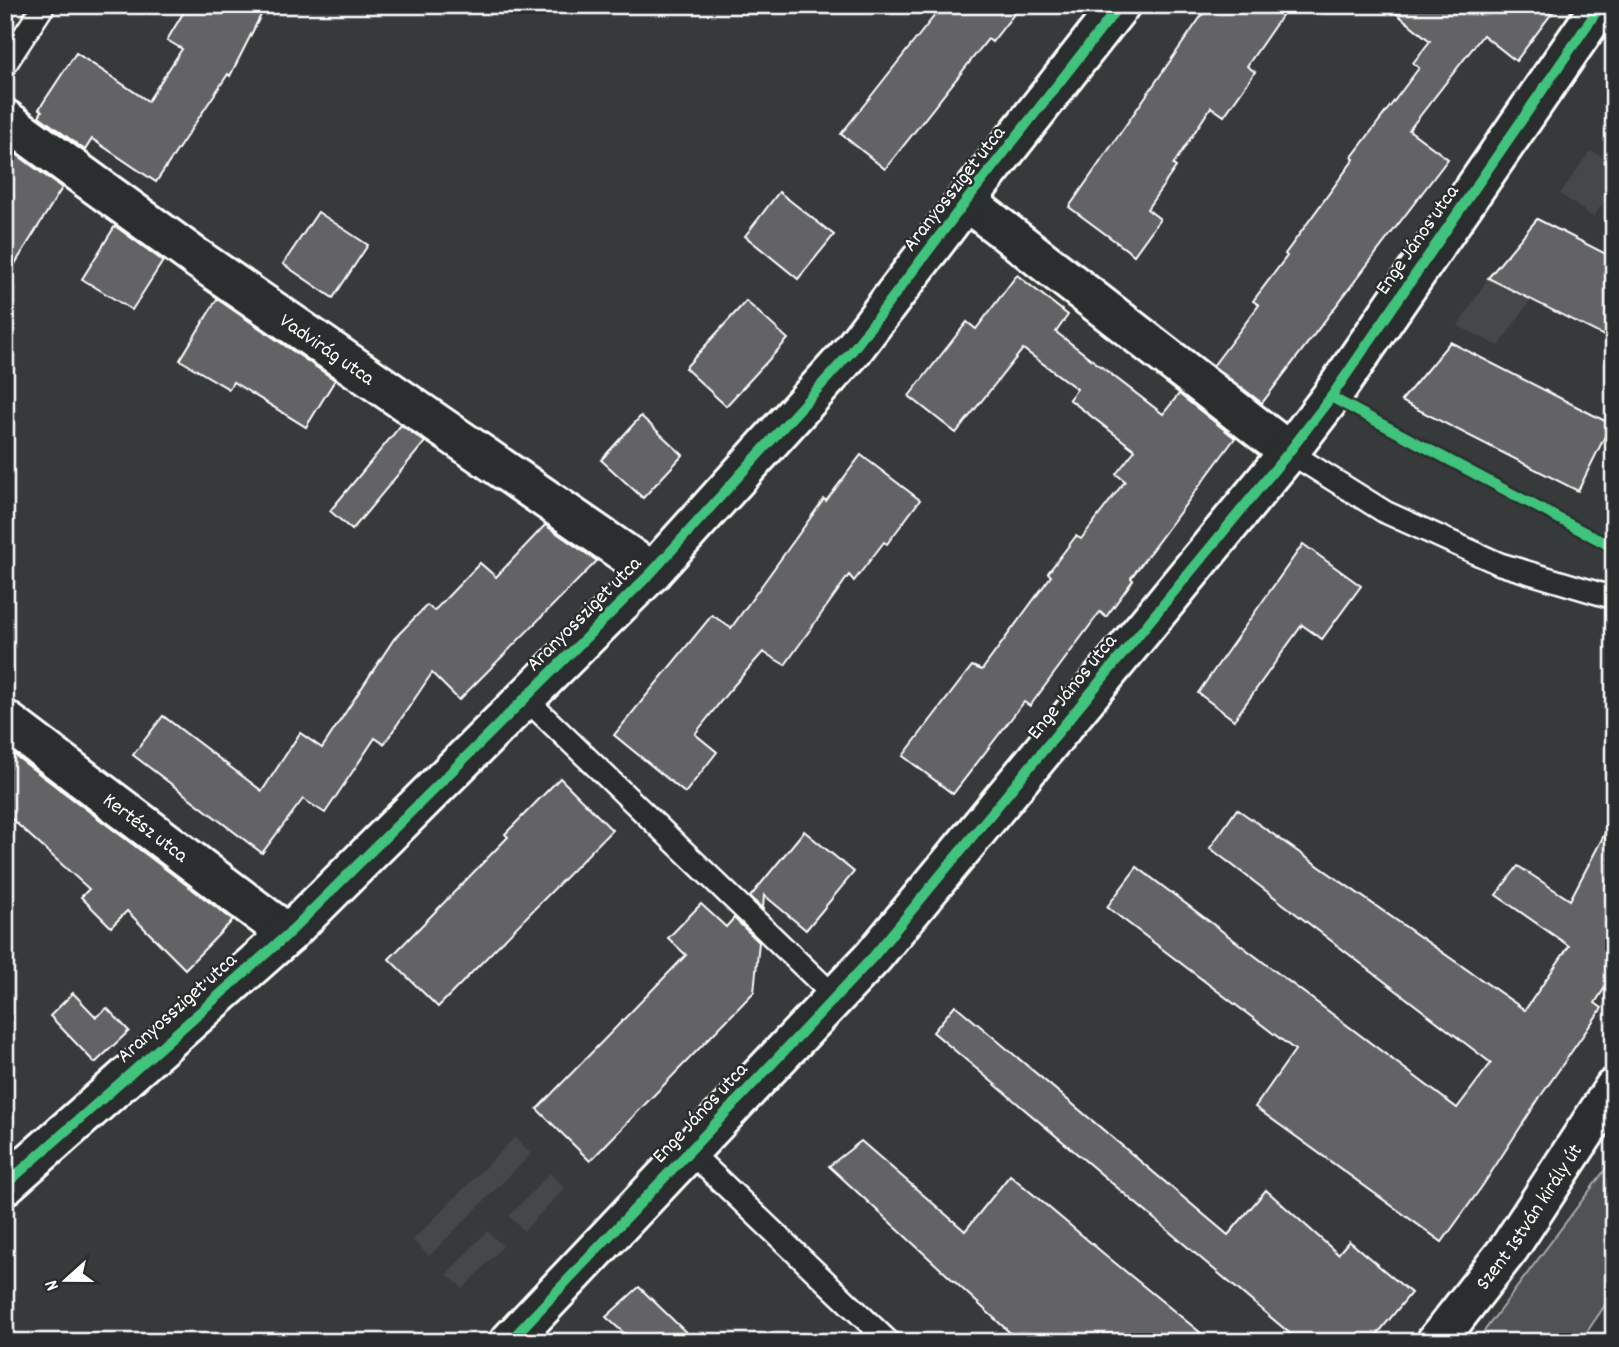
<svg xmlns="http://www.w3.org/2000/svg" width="1619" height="1347" font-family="Dekko,sans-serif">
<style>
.built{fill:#444748}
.green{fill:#505354;stroke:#a8a9aa;stroke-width:2}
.building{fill:#636465;stroke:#fff;stroke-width:2}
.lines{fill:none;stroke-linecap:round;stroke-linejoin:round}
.lane-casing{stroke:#fff;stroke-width:26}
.street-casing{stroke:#fff;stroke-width:44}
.primary-casing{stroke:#fff;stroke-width:44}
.lane{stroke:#2a2d2e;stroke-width:21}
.street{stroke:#2a2d2e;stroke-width:38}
.primary{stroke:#2a2d2e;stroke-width:38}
.cycleway-casing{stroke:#2a2d2e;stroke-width:15}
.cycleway{stroke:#40c37c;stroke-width:10}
.labels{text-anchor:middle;stroke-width:5;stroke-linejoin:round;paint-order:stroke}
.street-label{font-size:21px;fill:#fff;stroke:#2a2d2e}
</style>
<rect width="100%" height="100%" fill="#373a3b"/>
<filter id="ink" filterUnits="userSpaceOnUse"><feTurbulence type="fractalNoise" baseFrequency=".0143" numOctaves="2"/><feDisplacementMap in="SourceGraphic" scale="14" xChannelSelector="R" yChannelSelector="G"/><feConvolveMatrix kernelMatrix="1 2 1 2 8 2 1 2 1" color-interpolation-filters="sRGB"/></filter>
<g filter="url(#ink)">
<g class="built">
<path d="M 1590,151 L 1614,162 L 1614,189 L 1593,217 L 1560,194 Z"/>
<path d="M 1488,278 L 1531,299 L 1499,346 L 1458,326 Z"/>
<path d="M 515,1137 L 531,1154 L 429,1256 L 413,1240 Z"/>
<path d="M 550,1173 L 565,1188 L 524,1231 L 509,1216 Z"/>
<path d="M 487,1231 L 503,1246 L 463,1289 L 447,1274 Z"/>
</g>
<path class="green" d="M 1614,1158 L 1614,1292 L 1580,1342 L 1476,1342 Z"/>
<g class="building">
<path d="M 188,5 L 266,5 L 230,76 L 228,74 L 156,182 L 92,139 L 85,150 L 39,116 L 42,111 L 39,109 L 76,53 L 148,101 L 182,49 L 167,40 Z"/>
<path d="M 943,5 L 1021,5 L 992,42 L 988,39 L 885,169 L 841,134 Z"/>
<path d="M 1209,5 L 1289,5 L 1247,66 L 1255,72 L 1224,116 L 1211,107 L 1173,165 L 1176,167 L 1147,209 L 1160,219 L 1134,255 L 1069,207 Z"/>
<path d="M 1386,5 L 1558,5 L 1516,61 L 1483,35 L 1409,130 L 1448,159 L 1262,403 L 1213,366 L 1259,305 L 1253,301 L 1287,256 L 1285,254 L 1354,159 L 1352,157 L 1419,68 L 1413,63 L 1430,41 Z"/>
<path d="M 16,154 L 62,188 L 5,280 L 5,170 Z"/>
<path d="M 779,192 L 834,235 L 798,279 L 745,236 Z"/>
<path d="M 318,212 L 368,245 L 333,298 L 283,264 Z"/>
<path d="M 1537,219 L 1614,258 L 1614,341 L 1488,278 Z"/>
<path d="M 115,226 L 163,261 L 132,310 L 82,279 Z"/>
<path d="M 1017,275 L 1068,315 L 1056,332 L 1163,414 L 1179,394 L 1235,438 L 1131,578 L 1133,580 L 1106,617 L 1100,612 L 1030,706 L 1024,702 L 953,794 L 903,756 L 972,666 L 982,670 L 1051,576 L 1048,573 L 1076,536 L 1081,539 L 1125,481 L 1116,474 L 1135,450 L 1069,399 L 1077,389 L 1023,349 L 956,433 L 909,396 L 967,322 L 976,329 Z"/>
<path d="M 217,299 L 335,380 L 306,427 L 233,382 L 229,389 L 180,360 Z"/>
<path d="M 746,301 L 788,339 L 726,406 L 685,368 Z"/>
<path d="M 1450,342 L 1611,424 L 1578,491 L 1401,401 Z"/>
<path d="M 641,416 L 683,455 L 643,498 L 601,460 Z"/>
<path d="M 401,425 L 425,442 L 352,530 L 330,511 Z"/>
<path d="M 861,455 L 920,500 L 887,544 L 884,542 L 854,581 L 849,575 L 785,665 L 763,652 L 729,691 L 695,734 L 717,752 L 685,793 L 614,735 L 712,615 L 731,628 L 824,499 L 826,501 Z"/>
<path d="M 545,525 L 597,561 L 459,700 L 432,673 L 384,744 L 375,738 L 325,813 L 303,799 L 262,853 L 133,755 L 163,716 L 262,791 L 300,733 L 322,748 L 394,639 L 427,605 L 434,611 L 480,563 L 496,577 Z"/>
<path d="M 1303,544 L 1361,586 L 1322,639 L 1302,625 L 1234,720 L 1198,693 Z"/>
<path d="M 5,748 L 233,920 L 185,969 L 127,911 L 111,927 L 81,897 L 89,889 L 5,813 Z"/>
<path d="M 560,778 L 612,830 L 438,1007 L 389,959 L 508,837 L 505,834 Z"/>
<path d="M 1237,809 L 1525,1010 L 1569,946 L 1496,895 L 1518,866 L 1570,900 L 1614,816 L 1614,973 L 1595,1003 L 1602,1008 L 1540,1097 L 1483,1185 L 1442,1242 L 1255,1107 L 1295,1050 L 1107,907 L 1137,867 L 1457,1108 L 1491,1063 L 1210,848 Z"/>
<path d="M 804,831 L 854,872 L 806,930 L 764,895 L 763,909 L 750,897 Z"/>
<path d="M 701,904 L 726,927 L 734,918 L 759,942 L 754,992 L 590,1161 L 537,1109 L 686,955 L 668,938 Z"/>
<path d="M 73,993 L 96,1017 L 107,1008 L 129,1031 L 95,1063 L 50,1016 Z"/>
<path d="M 955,1005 L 1228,1235 L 1266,1190 L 1338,1254 L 1349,1241 L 1411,1293 L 1371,1342 L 1300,1342 L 933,1032 Z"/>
<path d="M 861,1141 L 965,1231 L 1010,1175 L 1109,1258 L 1212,1342 L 1020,1342 L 829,1166 Z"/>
<path d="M 639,1287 L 696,1342 L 634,1342 L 606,1317 Z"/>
</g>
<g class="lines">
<g class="lane-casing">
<g id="lane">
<path d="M 5,65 L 44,5"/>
<path d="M 1289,452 L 1385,512 L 1500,564 L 1614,598"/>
<path d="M 525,698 L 835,997"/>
<path d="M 689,1151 L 889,1342"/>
</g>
</g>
<g class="street-casing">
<g id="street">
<path id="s1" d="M 5,119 L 195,257 L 652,572"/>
<path d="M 966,201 L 1289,452"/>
<path id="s2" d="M 5,720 L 288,934"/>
<path d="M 5,1185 L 288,934 L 652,572 L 852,351 L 966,201 L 1120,5"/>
<path d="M 509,1342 L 873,957 L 1289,452 L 1331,397 L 1601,5"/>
</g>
</g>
<g class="primary-casing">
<g id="primary">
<path id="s3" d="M 1436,1342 L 1510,1247 L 1614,1088"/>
</g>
</g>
<use href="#lane" class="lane"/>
<use href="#street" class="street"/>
<use href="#primary" class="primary"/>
<g class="cycleway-casing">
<g id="cycleway">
<path d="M 1331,397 L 1614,548"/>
<path d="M 5,1185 L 288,934 L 652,572 L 852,351 L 966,201 L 1120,5"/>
<path d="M 509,1342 L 873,957 L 1289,452 L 1331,397 L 1601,5"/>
</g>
</g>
<use href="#cycleway" class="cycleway"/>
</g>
</g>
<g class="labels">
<g class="street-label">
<text transform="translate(953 188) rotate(-52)" y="7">Aranyossziget utca</text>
<text transform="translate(1416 239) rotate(-55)" y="7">Enge János utca</text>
<text dy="7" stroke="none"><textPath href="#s1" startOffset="396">Vadvirág utca</textPath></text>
<text transform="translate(583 613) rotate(-45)" y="7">Aranyossziget utca</text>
<text transform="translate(1071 686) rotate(-51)" y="7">Enge János utca</text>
<text dy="7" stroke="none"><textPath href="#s2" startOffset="177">Kertész utca</textPath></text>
<text transform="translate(176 1007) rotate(-42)" y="7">Aranyossziget utca</text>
<text transform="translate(699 1112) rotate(-47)" y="7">Enge János utca</text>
<text dy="7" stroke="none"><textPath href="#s3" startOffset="156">Szent István király út</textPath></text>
</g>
</g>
<rect width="1619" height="1347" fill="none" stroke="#2a2d2e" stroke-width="28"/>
<rect x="14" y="14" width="1591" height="1319" fill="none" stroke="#fff" stroke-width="2.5" filter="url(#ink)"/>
<g transform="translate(66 1280) rotate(249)" stroke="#2a2d2e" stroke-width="5" paint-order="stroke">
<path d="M0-5L12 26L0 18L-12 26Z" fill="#ffffff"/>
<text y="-10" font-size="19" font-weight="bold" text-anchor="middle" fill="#ffffff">N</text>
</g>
</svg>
